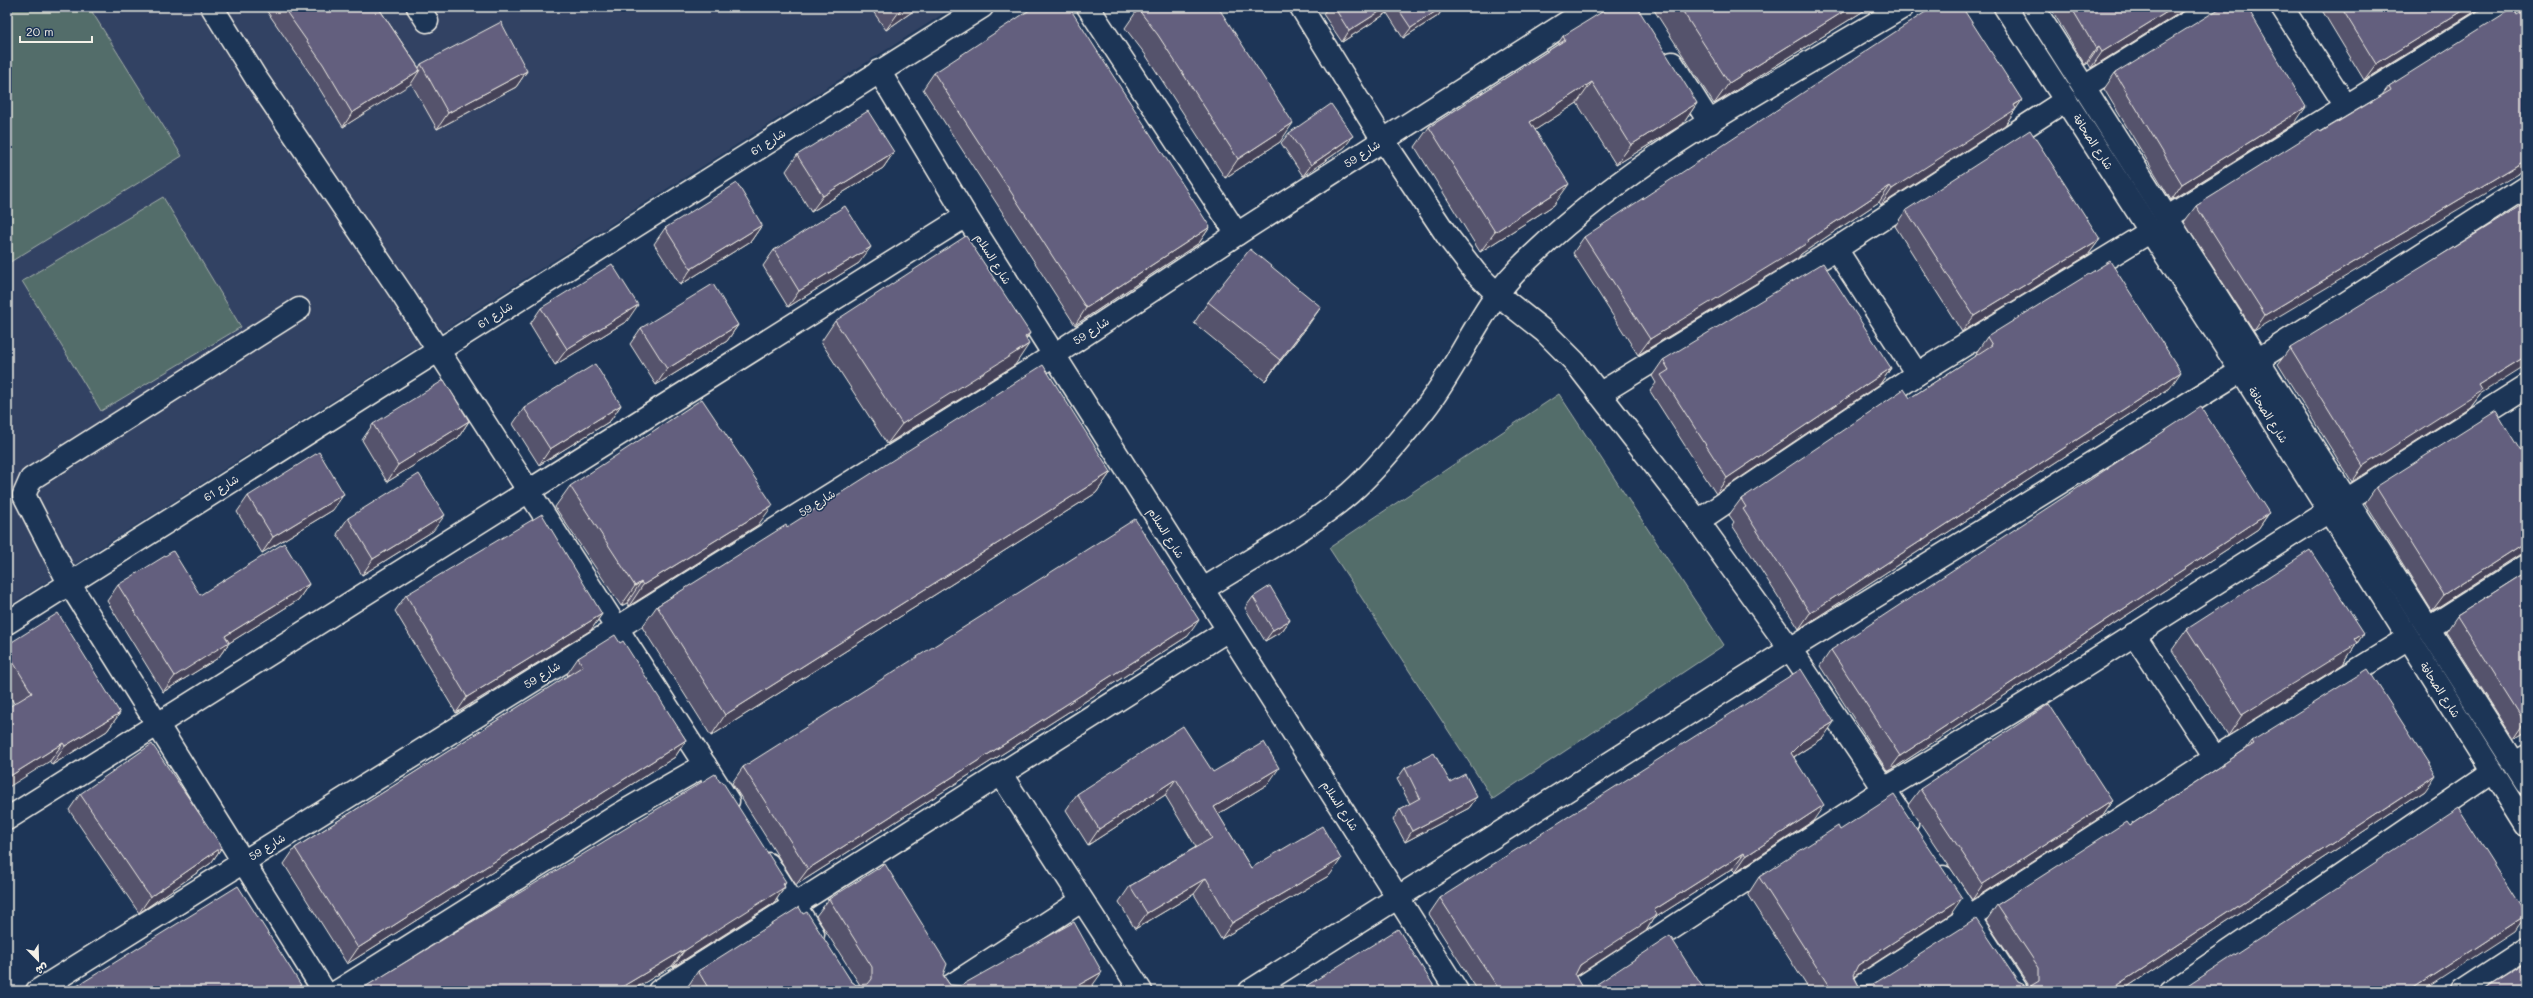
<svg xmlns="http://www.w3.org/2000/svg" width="2533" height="998" font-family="Mali,'Playpen Sans Arabic',sans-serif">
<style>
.built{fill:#324263}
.pitch{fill:#536d6b;stroke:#a4afaa}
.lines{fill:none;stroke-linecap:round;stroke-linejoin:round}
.minor-casing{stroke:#f4f1e8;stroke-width:25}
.major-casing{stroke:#f4f1e8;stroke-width:25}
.minor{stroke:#1d3557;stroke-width:22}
.major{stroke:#1d3557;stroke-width:22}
.wall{fill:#55526c;stroke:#f4f1e8}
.shaded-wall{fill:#454258;stroke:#f4f1e8}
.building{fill:#635f7e;stroke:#f4f1e8}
.labels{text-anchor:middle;stroke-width:3;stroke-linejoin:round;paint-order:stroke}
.street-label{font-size:11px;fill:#f4f1e8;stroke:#1d3557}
</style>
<rect width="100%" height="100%" fill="#1d3557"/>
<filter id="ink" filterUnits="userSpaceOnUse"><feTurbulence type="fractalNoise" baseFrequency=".025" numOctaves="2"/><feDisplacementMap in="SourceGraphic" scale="8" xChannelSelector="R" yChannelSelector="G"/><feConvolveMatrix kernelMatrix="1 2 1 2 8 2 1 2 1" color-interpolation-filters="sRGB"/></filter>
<g filter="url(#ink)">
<path class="built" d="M 7,7 L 954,7 L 7,607 Z"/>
<g class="pitch">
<path d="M 7,7 L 89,7 L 182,156 L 7,264 Z"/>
<path d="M 163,197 L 241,327 L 101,411 L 22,281 Z"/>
<path d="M 1559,394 L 1724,645 L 1493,799 L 1329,548 Z"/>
</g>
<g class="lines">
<g class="minor-casing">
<g id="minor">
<path d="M 212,7 L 256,78 L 402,294 L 728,801"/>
<path d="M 418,7 L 427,21"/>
<path d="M 1088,7 L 1237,234"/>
<path d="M 1301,7 L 1383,140 L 1448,237 L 1475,272 L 1497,294 L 1545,332 L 1574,361 L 1698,521 L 1790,649 L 1907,823"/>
<path d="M 2282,7 L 2346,106"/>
<path d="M 1672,63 L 1710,123"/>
<path d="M 879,71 L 966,216 L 1457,991"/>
<path d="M 2084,87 L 2213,7"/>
<path d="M 2168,217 L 2506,7"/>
<path d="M 1836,249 L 1917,374"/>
<path d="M 299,309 L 31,479 L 24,495 L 69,583 L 324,991"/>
<path d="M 2259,359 L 2526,187"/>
<path d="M 1599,394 L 1836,249 L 2066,100"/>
<path d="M 1698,521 L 1917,374 L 2151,231"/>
<path d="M 1202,590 C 1250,559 1307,530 1350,493 C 1377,469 1401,438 1424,410 C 1452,374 1470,333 1496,296 C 1506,281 1520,267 1533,255 C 1638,154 1779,81 1903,7"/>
<path d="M 7,623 L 982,7"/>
<path d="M 2429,628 L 2526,566"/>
<path d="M 2134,634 L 2215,758"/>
<path d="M 2514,762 L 2526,755"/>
<path d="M 1002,776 L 1141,991"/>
<path d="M 7,819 L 966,216"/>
<path d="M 768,864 L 813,934"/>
<path d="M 1943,877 L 2017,991"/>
<path d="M 37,991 L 1054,355 L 1237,234 L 1591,7"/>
<path d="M 338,991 L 618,815 L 705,765"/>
<path d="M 659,991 L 1228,630"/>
<path d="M 943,991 L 1081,901"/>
<path d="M 1250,991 L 1790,649 L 2241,371"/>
<path d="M 1576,991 L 1885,789 L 2025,704 L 2526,386"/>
<path d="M 1854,991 L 2215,758 L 2407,639"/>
<path d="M 2171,991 L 2492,772"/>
<path d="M 2462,991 L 2526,949"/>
</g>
</g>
<g class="major-casing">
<g id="major">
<path d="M 2005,7 L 2241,371 L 2526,825"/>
<path d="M 2033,7 L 2526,782"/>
</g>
</g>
<use href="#minor" class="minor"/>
<use href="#major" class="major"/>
</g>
<g class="wall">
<path d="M 264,7 L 378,7 L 419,68 L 421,64 L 527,71 L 516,87 L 437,129 L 411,83 L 343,127 L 313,78 Z"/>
<path d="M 870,7 L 919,7 L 886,30 Z"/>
<path d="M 1328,7 L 1444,7 L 1438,16 L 1403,38 L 1387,13 L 1342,42 L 1323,14 Z"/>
<path d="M 1652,7 L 1795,7 L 1798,11 L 1805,7 L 1870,7 L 1714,104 Z"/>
<path d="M 2050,7 L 2189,7 L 2091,68 L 2088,63 L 2085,65 Z"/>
<path d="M 2320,7 L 2482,7 L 2364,80 Z"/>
<path d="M 1138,9 L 1219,9 L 1280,142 L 1225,178 L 1145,54 L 1125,28 Z"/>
<path d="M 2517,15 L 2254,331 L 2184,222 L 2196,206 L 2382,95 L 2389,86 Z"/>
<path d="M 1563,36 L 1697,103 L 1683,124 L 1616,165 L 1577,103 L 1535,130 L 1554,205 L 1480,252 L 1415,147 L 1429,127 L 1557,45 Z"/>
<path d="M 934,73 L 1210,227 L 1199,243 L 1075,325 L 923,89 Z"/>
<path d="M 2115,73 L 2295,123 L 2171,200 L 2104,89 Z"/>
<path d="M 2022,100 L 2005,125 L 1881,205 L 1879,202 L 1801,254 L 1798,258 L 1638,355 L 1573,253 L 1584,237 Z"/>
<path d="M 1289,133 L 1345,147 L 1303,176 L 1281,143 Z"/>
<path d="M 894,152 L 883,168 L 811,212 L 786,171 L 797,155 Z"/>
<path d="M 1906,210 L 2100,239 L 2088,255 L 1962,332 L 1895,226 Z"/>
<path d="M 762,225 L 751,241 L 680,285 L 654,244 L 665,228 Z"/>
<path d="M 774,250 L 859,263 L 788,307 L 763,266 Z"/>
<path d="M 1208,302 L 1307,327 L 1265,381 L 1194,323 Z"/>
<path d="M 541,308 L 627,321 L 555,365 L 530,324 Z"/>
<path d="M 835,321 L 1030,333 L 1026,339 L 1015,365 L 887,444 L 821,342 Z"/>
<path d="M 738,325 L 727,341 L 656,385 L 630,344 L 641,328 Z"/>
<path d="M 1987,337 L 2170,388 L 1799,629 L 1732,525 L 1734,522 L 1729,515 L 1741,499 L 1910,398 L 1977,355 L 1976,353 Z"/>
<path d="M 2290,348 L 2480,394 L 2471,406 L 2352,482 L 2278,364 Z"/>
<path d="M 1663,360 L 1891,368 L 1880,384 L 1716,494 L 1650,391 L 1656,383 L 1652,376 Z"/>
<path d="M 621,405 L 610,421 L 539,465 L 513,424 L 524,408 Z"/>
<path d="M 469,421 L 458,438 L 387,482 L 362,440 L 373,424 Z"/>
<path d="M 1111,472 L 1096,493 L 711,736 L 642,627 L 657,606 L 787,527 Z"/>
<path d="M 570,486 L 758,525 L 629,606 L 627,603 L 621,606 L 555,507 Z"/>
<path d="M 2376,487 L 2519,555 L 2432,611 L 2365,503 Z"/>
<path d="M 248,496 L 333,510 L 262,553 L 237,512 Z"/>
<path d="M 2269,513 L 2258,529 L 1888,772 L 1820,666 L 1831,650 Z"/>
<path d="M 348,518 L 433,531 L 362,575 L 337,534 Z"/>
<path d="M 2526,572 L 2526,730 L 2513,738 L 2446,632 L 2457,616 Z"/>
<path d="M 309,584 L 298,600 L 229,643 L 218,658 L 163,692 L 107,601 L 118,585 L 200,595 Z"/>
<path d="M 406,595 L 602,614 L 591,630 L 456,713 L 395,611 Z"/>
<path d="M 1253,597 L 1290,620 L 1282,631 L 1265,641 L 1245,608 Z"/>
<path d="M 2187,629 L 2364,633 L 2343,664 L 2228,736 L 2172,650 Z"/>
<path d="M 1188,636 L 796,885 L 732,783 L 743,767 Z"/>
<path d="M 620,643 L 686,740 L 675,757 L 347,964 L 284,864 L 295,848 L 568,676 L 567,674 L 578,658 Z"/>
<path d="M 7,645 L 120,713 L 107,731 L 52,765 L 7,692 Z"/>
<path d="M 1823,738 L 1794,757 L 1813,821 L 1735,872 L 1732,869 L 1653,919 L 1646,931 L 1575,976 L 1581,986 L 1705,991 L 1478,991 L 1429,914 L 1440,898 Z"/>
<path d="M 2252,741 L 2425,791 L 2121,991 L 1810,991 L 1748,894 L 1759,877 L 1840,830 L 1951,914 L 1854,976 L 1859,986 L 2018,982 L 2028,987 L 2028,984 L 1986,921 L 1997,905 L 2129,826 L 2246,749 Z"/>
<path d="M 1405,768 L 1450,782 L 1477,797 L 1469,808 L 1405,842 L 1393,820 L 1400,809 L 1410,804 L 1397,779 Z"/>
<path d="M 1213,772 L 1268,784 L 1218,814 L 1251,868 L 1330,875 L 1221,939 L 1194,894 L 1135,929 L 1119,902 L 1130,886 L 1196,847 L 1165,795 L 1088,845 L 1066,810 L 1077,794 Z"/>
<path d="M 1920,789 L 2112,801 L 2101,817 L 1972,900 L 1908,805 Z"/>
<path d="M 80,794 L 222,847 L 211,863 L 139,913 L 69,810 Z"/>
<path d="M 786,882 L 784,886 L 785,887 L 774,903 L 673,967 L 672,966 L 631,991 L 361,991 L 363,988 Z"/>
<path d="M 829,899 L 943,975 L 950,985 L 1090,989 L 1087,991 L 687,991 L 686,989 L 698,971 L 803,914 L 851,981 L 856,985 L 860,985 L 816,916 Z"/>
</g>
<g class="shaded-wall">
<path d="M 904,7 L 919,7 L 886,30 L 901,9 Z"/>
<path d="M 1387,7 L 1391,7 L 1387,13 L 1342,42 L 1349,31 Z"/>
<path d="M 1442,7 L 1444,7 L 1438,16 L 1403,38 L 1411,28 Z"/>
<path d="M 1851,7 L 1870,7 L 1714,104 L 1729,83 Z"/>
<path d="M 2175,7 L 2189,7 L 2091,68 L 2102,52 Z"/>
<path d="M 2468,7 L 2482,7 L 2364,80 L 2376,64 Z"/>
<path d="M 2099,47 L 2088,63 L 2085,65 L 2096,49 Z"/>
<path d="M 420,70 L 411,84 L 343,127 L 352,113 Z"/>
<path d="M 527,71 L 516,87 L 437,129 L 448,113 Z"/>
<path d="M 1592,82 L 1577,103 L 1515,143 L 1530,122 Z"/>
<path d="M 2022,100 L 2005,125 L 1881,205 L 1892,189 Z"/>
<path d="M 1697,103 L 1683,124 L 1616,165 L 1631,145 Z"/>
<path d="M 2306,107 L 2295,123 L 2171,200 L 2182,184 Z"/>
<path d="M 1293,123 L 1280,142 L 1225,178 L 1238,159 Z"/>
<path d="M 1353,136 L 1345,147 L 1303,176 L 1311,165 Z"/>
<path d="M 894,152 L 883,168 L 811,212 L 823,196 Z"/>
<path d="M 2526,160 L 2526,169 L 2254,331 L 2265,315 Z"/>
<path d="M 1569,184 L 1554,205 L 1480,252 L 1495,232 Z"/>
<path d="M 1890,186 L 1879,202 L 1801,254 L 1798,258 L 1638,355 L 1650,339 L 1808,240 Z"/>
<path d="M 762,225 L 751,241 L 680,285 L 691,269 Z"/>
<path d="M 1210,227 L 1199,243 L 1075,325 L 1086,308 Z"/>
<path d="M 2100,239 L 2088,255 L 1962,332 L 1974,316 Z"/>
<path d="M 871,247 L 859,263 L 788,307 L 799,291 Z"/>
<path d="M 638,305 L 627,321 L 555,365 L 567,349 Z"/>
<path d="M 1321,307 L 1307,327 L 1265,381 L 1280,360 Z"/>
<path d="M 738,325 L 727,341 L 656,385 L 667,369 Z"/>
<path d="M 1030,333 L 1017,352 L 1029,344 L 1015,365 L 887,444 L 902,424 Z"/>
<path d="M 2526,356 L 2526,365 L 2480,394 L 2471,406 L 2352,482 L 2363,466 L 2479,385 Z"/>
<path d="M 1891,368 L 1880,384 L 1716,494 L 1727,478 Z"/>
<path d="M 2181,372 L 2170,388 L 1799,629 L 1810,613 Z"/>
<path d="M 621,405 L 610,421 L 539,465 L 550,449 Z"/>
<path d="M 469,421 L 458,438 L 387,482 L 398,465 Z"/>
<path d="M 1111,472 L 1096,493 L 711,736 L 725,715 Z"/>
<path d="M 344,494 L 333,510 L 262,553 L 273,537 Z"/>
<path d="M 773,505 L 758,525 L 629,606 L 643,585 Z"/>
<path d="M 2269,513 L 2258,529 L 1888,772 L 1900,756 Z"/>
<path d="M 445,515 L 433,531 L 362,575 L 373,559 Z"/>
<path d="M 2526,542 L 2526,555 L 2519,555 L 2432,611 L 2444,595 Z"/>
<path d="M 641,582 L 627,603 L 621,606 L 635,586 Z"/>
<path d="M 309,584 L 298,600 L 229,643 L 218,658 L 163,692 L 175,676 L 225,636 Z"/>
<path d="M 602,614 L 591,630 L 456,713 L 467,697 Z"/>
<path d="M 1199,620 L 1188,636 L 796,885 L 808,869 Z"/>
<path d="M 1290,620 L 1282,631 L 1265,641 L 1273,630 Z"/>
<path d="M 2364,633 L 2343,664 L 2228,736 L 2242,715 Z"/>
<path d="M 120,713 L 107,731 L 52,765 L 65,746 Z"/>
<path d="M 2526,721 L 2526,730 L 2513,738 L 2524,722 Z"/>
<path d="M 1834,722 L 1823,738 L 1792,758 L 1791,753 L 1803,741 Z"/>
<path d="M 686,740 L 675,757 L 347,964 L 358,948 Z"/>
<path d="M 63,743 L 50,761 L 7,788 L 7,778 Z"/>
<path d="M 1279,768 L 1268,784 L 1203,823 L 1214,807 Z"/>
<path d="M 2436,775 L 2425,791 L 2121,991 L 2108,991 Z"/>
<path d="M 1176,779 L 1165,795 L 1088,845 L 1099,829 Z"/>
<path d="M 1477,797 L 1469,808 L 1405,842 L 1412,831 Z"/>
<path d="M 2112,801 L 2101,817 L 1972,900 L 1983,884 Z"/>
<path d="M 1824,805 L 1813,821 L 1735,872 L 1746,856 Z"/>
<path d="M 222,847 L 211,863 L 139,913 L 150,897 Z"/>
<path d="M 1744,853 L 1732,869 L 1653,919 L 1646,931 L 1569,981 L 1580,965 L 1654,910 Z"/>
<path d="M 1341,859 L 1330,875 L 1221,939 L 1232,923 Z"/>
<path d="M 1206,878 L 1194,894 L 1135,929 L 1147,913 Z"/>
<path d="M 786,882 L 781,890 L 785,887 L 774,903 L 673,967 L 684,951 Z"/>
<path d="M 1962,898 L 1951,914 L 1847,981 L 1858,965 Z"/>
<path d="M 2526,915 L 2515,931 L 2423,991 L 2410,991 Z"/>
<path d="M 684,950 L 672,966 L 631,991 L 615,991 Z"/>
<path d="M 1102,972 L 1090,989 L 1087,991 L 1068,991 Z"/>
<path d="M 301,985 L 297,991 L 291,991 Z"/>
</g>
<g class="building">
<path d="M 283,7 L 378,7 L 420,70 L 352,113 L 323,64 Z"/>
<path d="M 899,7 L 904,7 L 901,9 Z"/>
<path d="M 1034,7 L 1069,7 L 1210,227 L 1086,308 L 934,73 Z"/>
<path d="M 1142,7 L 1218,7 L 1293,123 L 1238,159 L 1158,35 L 1138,9 Z"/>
<path d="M 1334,7 L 1387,7 L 1349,31 Z"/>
<path d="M 1397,7 L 1442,7 L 1411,28 Z"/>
<path d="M 1610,7 L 1637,7 L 1697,103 L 1631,145 L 1592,82 L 1530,122 L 1569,184 L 1495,232 L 1429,127 L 1565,40 L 1563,36 Z"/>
<path d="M 1680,7 L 1795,7 L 1798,11 L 1805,7 L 1851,7 L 1729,83 Z"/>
<path d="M 1933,7 L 1962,7 L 2022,100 L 2014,105 L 2016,109 L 1892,189 L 1890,186 L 1808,240 L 1809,242 L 1650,339 L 1584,237 Z"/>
<path d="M 2071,7 L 2175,7 L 2102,52 L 2099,47 L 2096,49 Z"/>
<path d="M 2222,7 L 2247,7 L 2306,107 L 2182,184 L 2115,73 Z"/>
<path d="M 2341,7 L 2468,7 L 2376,64 Z"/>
<path d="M 2513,8 L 2517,15 L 2526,9 L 2526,160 L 2265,315 L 2196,206 L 2319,129 L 2321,132 L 2391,90 L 2389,86 Z"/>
<path d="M 501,22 L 527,71 L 448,113 L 421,64 Z"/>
<path d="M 1331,104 L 1353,136 L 1311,165 L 1289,133 Z"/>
<path d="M 868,111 L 894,152 L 823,196 L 797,155 Z"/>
<path d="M 2030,130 L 2100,239 L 1974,316 L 1906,210 Z"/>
<path d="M 737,183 L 762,225 L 691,269 L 665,228 Z"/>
<path d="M 2526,203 L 2526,356 L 2479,385 L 2482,390 L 2363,466 L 2290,348 Z"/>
<path d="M 845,206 L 871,247 L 799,291 L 774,250 Z"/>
<path d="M 966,236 L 1030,333 L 1025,337 L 1029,344 L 902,424 L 835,321 Z"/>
<path d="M 1250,249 L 1321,307 L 1280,360 L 1208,302 Z"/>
<path d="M 2110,261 L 2181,372 L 1810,613 L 1743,509 L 1746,507 L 1741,499 L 1904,389 L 1910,398 L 1992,345 L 1987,337 Z"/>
<path d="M 1823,263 L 1891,368 L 1727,478 L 1661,375 L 1669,370 L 1663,360 Z"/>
<path d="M 612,264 L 638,305 L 567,349 L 541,308 Z"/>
<path d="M 713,284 L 738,325 L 667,369 L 641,328 Z"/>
<path d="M 595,364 L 621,405 L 550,449 L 524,408 Z"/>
<path d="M 1043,365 L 1111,472 L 725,715 L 657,606 L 786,525 L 787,527 Z"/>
<path d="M 444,380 L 469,421 L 398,465 L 373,424 Z"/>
<path d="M 702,399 L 773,505 L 643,585 L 641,582 L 635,586 L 570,486 Z"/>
<path d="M 2201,407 L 2269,513 L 1900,756 L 1831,650 Z"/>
<path d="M 2496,411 L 2526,460 L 2526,542 L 2444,595 L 2376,487 Z"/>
<path d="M 319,452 L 344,494 L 273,537 L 248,496 Z"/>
<path d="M 419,474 L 445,515 L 373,559 L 348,518 Z"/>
<path d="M 542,514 L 602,614 L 467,697 L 406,595 Z"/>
<path d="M 1135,519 L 1199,620 L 808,869 L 743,767 Z"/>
<path d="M 284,543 L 309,584 L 225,636 L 229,642 L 175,676 L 118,585 L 173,551 L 200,595 Z"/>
<path d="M 2310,550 L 2364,633 L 2355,639 L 2358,643 L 2242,715 L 2187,629 Z"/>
<path d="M 2526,572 L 2526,721 L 2524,722 L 2457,616 Z"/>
<path d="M 1270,586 L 1290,620 L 1273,630 L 1253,597 Z"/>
<path d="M 58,613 L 120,713 L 65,746 L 63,743 L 7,778 L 7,708 L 32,693 L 7,652 L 7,645 Z"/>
<path d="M 615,635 L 620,643 L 623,641 L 686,740 L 358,948 L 295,848 L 583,666 L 578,658 Z"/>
<path d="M 1801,669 L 1834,722 L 1803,741 L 1791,753 L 1824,805 L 1746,856 L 1744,853 L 1654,910 L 1657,915 L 1580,965 L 1575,975 L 1581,986 L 1594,986 L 1670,936 L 1705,991 L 1500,991 L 1440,898 Z"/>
<path d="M 2368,669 L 2436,775 L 2108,991 L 1832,991 L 1759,877 L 1838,826 L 1840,830 L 1894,795 L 1962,898 L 1858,965 L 1853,975 L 1859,986 L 1872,985 L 1976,919 L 2018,982 L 2029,987 L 2039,981 L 2039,968 L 1997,905 L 2126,822 L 2129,826 L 2254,744 L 2252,741 Z"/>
<path d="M 2049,704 L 2112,801 L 1983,884 L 1920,789 Z"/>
<path d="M 1183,726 L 1213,772 L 1264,742 L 1279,768 L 1214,807 L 1251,868 L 1322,826 L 1341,859 L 1232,923 L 1206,878 L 1147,913 L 1130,886 L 1212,838 L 1176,779 L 1099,829 L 1077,794 Z"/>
<path d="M 152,744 L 222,847 L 150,897 L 80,794 Z"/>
<path d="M 1434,753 L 1450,782 L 1465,774 L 1477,797 L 1412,831 L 1400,809 L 1420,798 L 1405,768 Z"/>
<path d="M 715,774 L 720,782 L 722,781 L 786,882 L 783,884 L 785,887 L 684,951 L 684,950 L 615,991 L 364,991 L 363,988 Z"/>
<path d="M 2458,808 L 2526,915 L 2410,991 L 2180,991 Z"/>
<path d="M 885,864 L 947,964 L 943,975 L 950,985 L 960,986 L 1074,922 L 1102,972 L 1068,991 L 710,991 L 698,971 L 799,907 L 803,914 L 807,912 L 851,981 L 856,985 L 868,984 L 872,979 L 872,967 L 829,899 Z"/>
<path d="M 238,886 L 301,985 L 291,991 L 69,991 Z"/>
<path d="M 1398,929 L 1437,991 L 1298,991 Z"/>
<path d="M 2526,964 L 2526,991 L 2483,991 Z"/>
</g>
</g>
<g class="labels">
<g class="street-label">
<text transform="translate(768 142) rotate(-32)" y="4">شارع 61</text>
<text transform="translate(2093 142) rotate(57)" y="4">شارع الصحافة</text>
<text transform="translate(1362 154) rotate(-33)" y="4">شارع 59</text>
<text transform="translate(993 259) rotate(58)" y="4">شارع السلام</text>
<text transform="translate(495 315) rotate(-32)" y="4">شارع 61</text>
<text transform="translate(1091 331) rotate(-33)" y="4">شارع 59</text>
<text transform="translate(2268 415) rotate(58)" y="4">شارع الصحافة</text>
<text transform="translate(221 488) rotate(-32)" y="4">شارع 61</text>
<text transform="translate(817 503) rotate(-32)" y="4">شارع 59</text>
<text transform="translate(1166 533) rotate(58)" y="4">شارع السلام</text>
<text transform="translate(542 675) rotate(-32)" y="4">شارع 59</text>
<text transform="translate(2440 690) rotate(57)" y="4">شارع الصحافة</text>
<text transform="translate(1340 806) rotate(57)" y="4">شارع السلام</text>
<text transform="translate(267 847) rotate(-32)" y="4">شارع 59</text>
</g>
</g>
<rect width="2533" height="998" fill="none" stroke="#1d3557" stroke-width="24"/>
<rect x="12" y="12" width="2509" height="974" fill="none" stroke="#f4f1e8" stroke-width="1.5" filter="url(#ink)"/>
<g transform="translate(38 960) rotate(157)" stroke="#1d3557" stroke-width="3" paint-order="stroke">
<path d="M0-3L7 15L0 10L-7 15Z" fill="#f4f1e8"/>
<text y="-6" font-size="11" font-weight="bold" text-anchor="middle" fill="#f4f1e8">ش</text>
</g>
<path d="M20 36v6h72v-6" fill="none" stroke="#f4f1e8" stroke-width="2"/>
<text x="26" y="36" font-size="12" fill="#f4f1e8" stroke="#1d3557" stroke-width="3" paint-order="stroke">20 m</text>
</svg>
